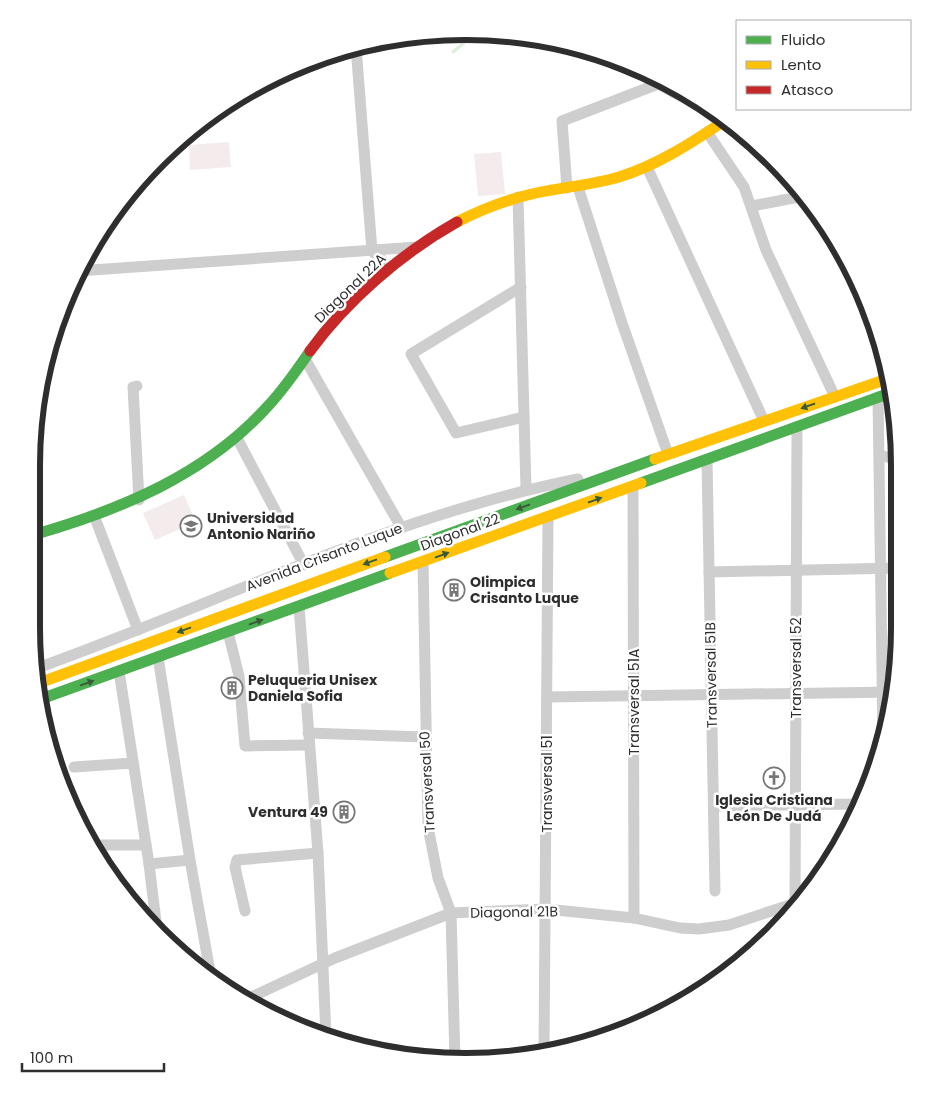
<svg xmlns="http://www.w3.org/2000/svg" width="931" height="1093" font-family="Poppins,sans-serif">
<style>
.green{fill:#f4ecec}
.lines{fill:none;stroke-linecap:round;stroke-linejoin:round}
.stream{stroke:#daf1d8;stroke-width:3}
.street{stroke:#cecece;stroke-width:11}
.fast{stroke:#4caf50;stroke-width:11}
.slow{stroke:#ffc107;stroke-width:11}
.jam{stroke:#c62828;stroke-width:11}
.oneway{fill:#385b3a}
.labels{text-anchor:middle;stroke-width:5;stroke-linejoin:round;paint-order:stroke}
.street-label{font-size:14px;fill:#2e2e2e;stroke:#fff}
.poi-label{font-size:14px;font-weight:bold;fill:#2e2e2e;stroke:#fff;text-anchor:start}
.rim{fill:none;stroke:#2e2e2e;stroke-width:6}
</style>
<rect width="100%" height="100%" fill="#fff"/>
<g class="green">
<path d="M 229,142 L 231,167 L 190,170 L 189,145 Z"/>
<path d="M 501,152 L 505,194 L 478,196 L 474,154 Z"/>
<path d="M 184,495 L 196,522 L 155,540 L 143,513 Z"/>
</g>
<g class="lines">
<path class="stream" d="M 453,52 L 476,33"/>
<g class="street">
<path d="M 356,47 L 372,251"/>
<path d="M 707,132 L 744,187 L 766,250 L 835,397"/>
<path d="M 647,167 L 764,421"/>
<path d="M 578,187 L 622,323 L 668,454"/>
<path d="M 567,188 L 562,121 L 658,84 L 725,120"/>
<path d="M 518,197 L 526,489"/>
<path d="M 752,206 L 804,196"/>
<path d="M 372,251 L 383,261 L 382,271 L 378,278"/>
<path d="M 78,271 L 417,247"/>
<path d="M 521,287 L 411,354 L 456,433 L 524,417"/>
<path d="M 305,359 L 401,527"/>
<path d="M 137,386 L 133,387 L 139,500"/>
<path d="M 878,397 L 883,740"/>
<path d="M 237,438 L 304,565"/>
<path d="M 879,455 L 899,460"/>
<path d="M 707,460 L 715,891"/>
<path d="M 633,486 L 634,918"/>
<path d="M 95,518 L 138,630"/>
<path d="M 423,562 L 428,827 L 438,878 L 451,913 L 455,1060"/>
<path d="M 709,572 L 899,568"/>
<path d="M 299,606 L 318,853 L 326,1036"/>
<path d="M 228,632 L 239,676 L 245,746 L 309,745"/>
<path d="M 158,657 L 190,860 L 211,977"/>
<path d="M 37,668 C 216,604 390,516 578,479"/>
<path d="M 119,671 L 149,864 L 157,930"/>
<path d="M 548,697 L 893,692"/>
<path d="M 308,733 L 424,737"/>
<path d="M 74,767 L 133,763"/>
<path d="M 714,806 L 861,804"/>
<path d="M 93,845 L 146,845"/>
<path d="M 149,864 L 190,860"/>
<path d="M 795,907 L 797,429"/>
<path d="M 245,911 L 235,867 L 237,860 L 318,853"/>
<path d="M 245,1000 L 335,958 L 451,913 L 546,909 L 634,918 L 680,928 L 699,929 L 729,925 L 799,902"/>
<path d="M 544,1051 L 548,517"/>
</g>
<g class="fast">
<path d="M 641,483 L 890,393"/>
<path d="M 33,535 C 120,510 206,475 268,406 C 284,389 297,370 310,351"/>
<path d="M 385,557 L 655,459"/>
<path d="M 41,699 L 390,573"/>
</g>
<g class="slow">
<path d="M 457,222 C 482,209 509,199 536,193 C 564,187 592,185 619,177 C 658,165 693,142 727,119"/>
<path d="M 655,459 L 887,379"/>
<path d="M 390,573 L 641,483"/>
<path d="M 39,683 L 385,557"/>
</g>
<path class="jam" d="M 310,351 C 347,300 402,253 457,222"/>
</g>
<defs><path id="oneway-solid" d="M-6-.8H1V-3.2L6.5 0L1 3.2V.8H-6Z" transform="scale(1.25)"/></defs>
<g class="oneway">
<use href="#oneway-solid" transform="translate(808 406) rotate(161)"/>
<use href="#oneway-solid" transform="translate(595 500) rotate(-20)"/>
<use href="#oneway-solid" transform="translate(523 507) rotate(160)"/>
<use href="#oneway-solid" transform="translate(442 555) rotate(-20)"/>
<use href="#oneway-solid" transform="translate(370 562) rotate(160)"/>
<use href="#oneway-solid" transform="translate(256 622) rotate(-20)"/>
<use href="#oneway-solid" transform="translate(184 630) rotate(160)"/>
<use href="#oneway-solid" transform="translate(87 683) rotate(-20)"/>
</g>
<defs>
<g id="university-ring" transform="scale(1.125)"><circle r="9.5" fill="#fff" stroke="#777" stroke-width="1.5"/><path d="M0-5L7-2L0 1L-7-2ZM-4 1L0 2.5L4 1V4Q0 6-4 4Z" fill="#777"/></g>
<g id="building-ring" transform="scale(1.125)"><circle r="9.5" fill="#fff" stroke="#777" stroke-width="1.5"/><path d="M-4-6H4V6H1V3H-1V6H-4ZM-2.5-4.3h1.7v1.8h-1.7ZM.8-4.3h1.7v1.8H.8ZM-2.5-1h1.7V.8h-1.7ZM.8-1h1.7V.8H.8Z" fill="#777"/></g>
<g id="church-ring" transform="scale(1.125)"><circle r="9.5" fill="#fff" stroke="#777" stroke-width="1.5"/><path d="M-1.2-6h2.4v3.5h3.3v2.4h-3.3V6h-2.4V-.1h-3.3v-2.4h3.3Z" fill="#777"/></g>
</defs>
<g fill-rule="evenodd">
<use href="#university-ring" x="191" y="526"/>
<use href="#building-ring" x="454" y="590"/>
<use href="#building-ring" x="232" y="688"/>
<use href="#church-ring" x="774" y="778"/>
<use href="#building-ring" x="344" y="812"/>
</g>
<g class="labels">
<g class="street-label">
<text transform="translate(350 288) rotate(-44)" y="5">Diagonal 22A</text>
<text transform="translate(460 532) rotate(-20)" y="5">Diagonal 22</text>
<text transform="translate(324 557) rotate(-21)" y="5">Avenida Crisanto Luque</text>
<text transform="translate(796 668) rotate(-90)" y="5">Transversal 52</text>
<text transform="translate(711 675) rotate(-91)" y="5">Transversal 51B</text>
<text transform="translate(634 702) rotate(-90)" y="5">Transversal 51A</text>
<text transform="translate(427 782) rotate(-93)" y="5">Transversal 50</text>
<text transform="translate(547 784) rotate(-90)" y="5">Transversal 51</text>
<text transform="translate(514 912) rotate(-1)" y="5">Diagonal 21B</text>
</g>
<g class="poi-label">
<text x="207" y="523">Universidad<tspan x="207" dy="16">Antonio Nariño</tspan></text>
<text x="470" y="587">Olimpica<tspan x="470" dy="16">Crisanto Luque</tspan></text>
<text x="248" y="685">Peluqueria Unisex<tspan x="248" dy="16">Daniela Sofia</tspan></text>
<text x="774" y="805" text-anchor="middle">Iglesia Cristiana<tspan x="774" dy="16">León De Judá</tspan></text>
<text x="328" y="817" text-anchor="end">Ventura 49</text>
</g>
</g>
<path d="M0 0H931V1093H0ZM465 40H466A425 425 0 0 1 891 465V628A425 425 0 0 1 466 1053H465A425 425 0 0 1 40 628V465A425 425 0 0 1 465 40Z" fill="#fff" fill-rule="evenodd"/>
<path class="rim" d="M465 40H466A425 425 0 0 1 891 465V628A425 425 0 0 1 466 1053H465A425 425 0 0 1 40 628V465A425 425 0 0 1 465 40Z"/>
<rect x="736" y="20" width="175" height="90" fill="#ffffff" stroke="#ababab"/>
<rect x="746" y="36" width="25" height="8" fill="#4caf50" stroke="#ababab"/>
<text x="781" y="45" font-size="15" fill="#2e2e2e">Fluido</text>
<rect x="746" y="61" width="25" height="8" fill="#ffc107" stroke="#ababab"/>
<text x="781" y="70" font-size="15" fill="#2e2e2e">Lento</text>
<rect x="746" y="86" width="25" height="8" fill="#c62828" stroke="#ababab"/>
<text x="781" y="95" font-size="15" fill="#2e2e2e">Atasco</text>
<path d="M22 1063v8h142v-8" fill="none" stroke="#2e2e2e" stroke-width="2.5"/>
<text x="30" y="1063" font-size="15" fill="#2e2e2e" stroke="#ffffff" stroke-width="4" paint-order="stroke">100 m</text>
</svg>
